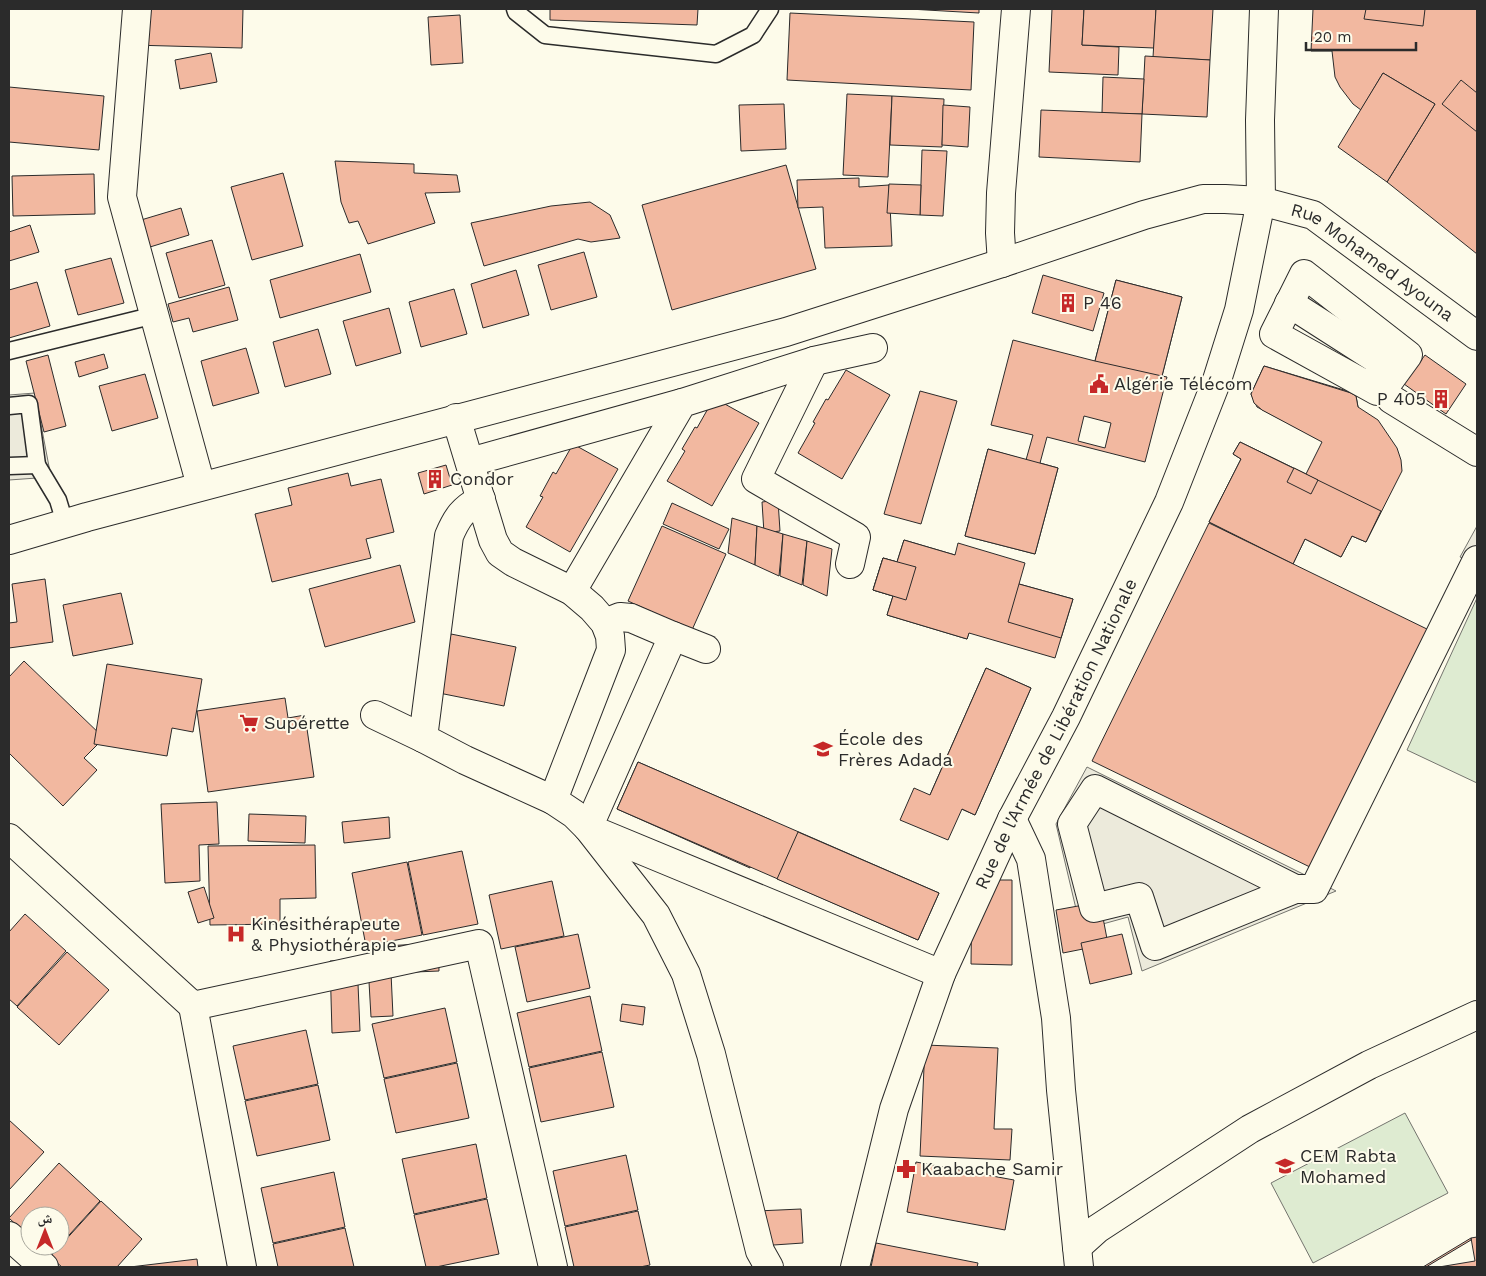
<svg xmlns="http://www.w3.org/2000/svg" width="1486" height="1276" font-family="'Work Sans','Noto Naskh Arabic',sans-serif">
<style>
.green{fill:#deebd1;stroke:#74746e}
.parking{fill:#eceadb;stroke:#74746e}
.building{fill:#f2b8a0;stroke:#2b2b2b;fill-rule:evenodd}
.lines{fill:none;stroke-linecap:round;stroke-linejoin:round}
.lane-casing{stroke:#2b2b2b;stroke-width:19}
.street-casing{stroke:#2b2b2b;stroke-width:30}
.secondary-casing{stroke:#2b2b2b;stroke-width:30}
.lane{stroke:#fdfbea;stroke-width:16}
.street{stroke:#fdfbea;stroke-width:28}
.secondary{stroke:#fdfbea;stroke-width:28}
.labels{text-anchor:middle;stroke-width:4;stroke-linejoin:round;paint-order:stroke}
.street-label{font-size:18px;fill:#2b2b2b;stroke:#fdfbea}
.poi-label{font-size:18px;fill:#2b2b2b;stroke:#fdfbea;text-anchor:start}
</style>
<rect width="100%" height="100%" fill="#fdfbea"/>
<g class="green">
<path d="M 1477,598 L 1477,783 L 1407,750 Z"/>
<path d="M 1405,1113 L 1448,1193 L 1313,1263 L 1271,1183 Z"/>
</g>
<g class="parking">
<path d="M 35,393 L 51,477 L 9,480 L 9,395 Z"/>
<path d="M 1477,526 L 1477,565 L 1460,557 Z"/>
<path d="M 1087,767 L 1305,875 L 1336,891 L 1142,971 L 1128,917 L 1081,930 L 1056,824 Z"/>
</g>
<g class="building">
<path d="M 143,9 L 243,9 L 242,48 L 132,45 Z"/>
<path d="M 550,9 L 698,9 L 697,25 L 550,20 Z"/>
<path d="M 909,9 L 979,9 L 979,13 Z"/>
<path d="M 1052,9 L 1084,9 L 1082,45 L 1119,47 L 1118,75 L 1049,72 Z"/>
<path d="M 1084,9 L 1156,9 L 1154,48 L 1082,45 Z"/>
<path d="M 1156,9 L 1213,9 L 1210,60 L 1153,57 Z"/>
<path d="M 1313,9 L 1477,9 L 1477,254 L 1387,182 L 1435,104 L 1383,73 L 1361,110 L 1353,104 L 1340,87 L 1335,77 L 1332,51 L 1311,51 Z"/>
<path d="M 1366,9 L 1425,9 L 1423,26 L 1364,19 Z"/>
<path d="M 790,13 L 974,22 L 971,90 L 787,80 Z"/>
<path d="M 460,15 L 463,63 L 431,65 L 428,17 Z"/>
<path d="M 211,53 L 217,82 L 180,89 L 175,60 Z"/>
<path d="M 1145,56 L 1210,60 L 1207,117 L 1142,114 Z"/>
<path d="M 1383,73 L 1435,104 L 1387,182 L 1338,147 Z"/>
<path d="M 1103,77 L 1144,79 L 1142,114 L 1102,113 Z"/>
<path d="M 1461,80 L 1477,93 L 1477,132 L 1442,104 Z"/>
<path d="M 9,87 L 104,96 L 99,150 L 9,142 Z"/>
<path d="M 847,94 L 892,96 L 888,177 L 843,175 Z"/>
<path d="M 892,96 L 944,99 L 942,147 L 890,145 Z"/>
<path d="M 784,104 L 786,149 L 741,151 L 739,105 Z"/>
<path d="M 943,105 L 970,107 L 968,147 L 942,145 Z"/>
<path d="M 1041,110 L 1142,114 L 1140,162 L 1039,157 Z"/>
<path d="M 922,150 L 947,151 L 943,216 L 920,215 Z"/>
<path d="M 335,161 L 414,164 L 414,173 L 457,175 L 460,192 L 425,193 L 435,223 L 368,244 L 358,221 L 349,223 L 341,202 Z"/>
<path d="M 786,165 L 816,269 L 672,310 L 642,205 Z"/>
<path d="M 283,173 L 303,246 L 252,260 L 231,187 Z"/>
<path d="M 94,174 L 95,214 L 13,216 L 12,176 Z"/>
<path d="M 859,178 L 859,187 L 889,185 L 892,246 L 825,248 L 823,207 L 798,208 L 797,180 Z"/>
<path d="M 889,184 L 921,185 L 920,215 L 887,213 Z"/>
<path d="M 590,202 L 610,215 L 620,238 L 591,242 L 578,239 L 484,266 L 471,223 L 551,206 Z"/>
<path d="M 181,208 L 189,235 L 150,247 L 141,220 Z"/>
<path d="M 30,225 L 39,252 L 9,261 L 9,232 Z"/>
<path d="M 212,240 L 225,285 L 179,298 L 166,253 Z"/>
<path d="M 584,252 L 597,297 L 551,310 L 538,265 Z"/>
<path d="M 360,254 L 371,292 L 280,318 L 270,280 Z"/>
<path d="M 111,258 L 124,303 L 78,315 L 65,270 Z"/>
<path d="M 516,270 L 529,315 L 483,328 L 471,284 Z"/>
<path d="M 1043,275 L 1104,293 L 1093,331 L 1032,313 Z"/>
<path d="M 1116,280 L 1182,297 L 1162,376 L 1167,377 L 1145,462 L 1047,437 L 1040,463 L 1058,468 L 1035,554 L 965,536 L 988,449 L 1026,460 L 1033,435 L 991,425 L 1013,340 L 1095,361 ZM 1084,416 L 1111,423 L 1105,448 L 1078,441 Z"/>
<path d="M 1116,280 L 1182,297 L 1162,376 L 1095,361 Z"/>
<path d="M 37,282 L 50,326 L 9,338 L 9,290 Z"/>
<path d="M 229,287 L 238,320 L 193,332 L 189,318 L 173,322 L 168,304 Z"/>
<path d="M 454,289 L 467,334 L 421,347 L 409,302 Z"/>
<path d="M 389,308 L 401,353 L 356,366 L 343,321 Z"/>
<path d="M 318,329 L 331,374 L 285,387 L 273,342 Z"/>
<path d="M 246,348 L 259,393 L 213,406 L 201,361 Z"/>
<path d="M 104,354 L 108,368 L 79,377 L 75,362 Z"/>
<path d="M 48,355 L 66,426 L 44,432 L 26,361 Z"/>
<path d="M 1425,355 L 1466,384 L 1446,414 L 1404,384 Z"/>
<path d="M 1264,366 L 1344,390 L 1356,396 L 1358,407 L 1337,449 L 1257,407 L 1251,394 Z"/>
<path d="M 1264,366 L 1351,393 L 1356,396 L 1358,407 L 1378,420 L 1397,448 L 1401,460 L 1402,471 L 1366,542 L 1352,536 L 1341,557 L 1305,539 L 1293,564 L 1209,522 L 1241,459 L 1233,454 L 1240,442 L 1306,474 L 1322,442 L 1262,410 L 1254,403 L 1251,394 Z"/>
<path d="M 846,370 L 890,395 L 842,479 L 798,453 L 815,423 L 813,422 L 826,399 L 828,400 Z"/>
<path d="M 145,374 L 158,418 L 112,431 L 99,386 Z"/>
<path d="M 920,391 L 957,401 L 921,524 L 884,514 Z"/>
<path d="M 714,398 L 759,423 L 712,506 L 667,481 L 685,451 L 682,449 L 695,427 L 697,428 Z"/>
<path d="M 1240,442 L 1381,511 L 1366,542 L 1352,536 L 1341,557 L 1305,539 L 1293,564 L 1209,522 L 1241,459 L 1233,454 Z"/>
<path d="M 573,444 L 618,469 L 570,552 L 526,527 L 543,497 L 540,496 L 553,472 L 556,474 Z"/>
<path d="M 988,449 L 1058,468 L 1035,554 L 965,536 Z"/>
<path d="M 446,465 L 452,485 L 424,494 L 418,473 Z"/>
<path d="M 1294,468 L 1318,480 L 1311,494 L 1287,482 Z"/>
<path d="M 348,473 L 351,486 L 381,479 L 394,532 L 366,539 L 371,558 L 272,582 L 255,514 L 292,505 L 288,488 Z"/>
<path d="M 778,500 L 780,531 L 764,533 L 762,502 Z"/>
<path d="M 672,503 L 729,529 L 719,549 L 663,524 Z"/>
<path d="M 732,518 L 757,526 L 755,565 L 728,553 Z"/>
<path d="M 1209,523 L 1431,631 L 1314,869 L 1092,761 Z"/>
<path d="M 662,526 L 726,554 L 692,630 L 628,601 Z"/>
<path d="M 757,526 L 783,534 L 779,576 L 755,565 Z"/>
<path d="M 783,534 L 807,541 L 802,585 L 780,576 Z"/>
<path d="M 904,540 L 955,555 L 944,592 L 978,602 L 967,639 L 887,615 L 893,596 L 873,590 L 883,558 L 897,562 Z"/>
<path d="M 904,540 L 955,555 L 958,543 L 1025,563 L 1019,584 L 1073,599 L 1055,658 L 969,633 L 967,639 L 887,615 L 893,596 L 873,590 L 883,558 L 897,562 Z"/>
<path d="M 807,541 L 832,549 L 827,596 L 803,585 Z"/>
<path d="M 883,558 L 916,567 L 906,600 L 873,590 Z"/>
<path d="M 400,565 L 415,622 L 325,647 L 309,589 Z"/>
<path d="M 45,579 L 53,642 L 9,648 L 9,623 L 17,622 L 12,584 Z"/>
<path d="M 1019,584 L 1073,599 L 1061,638 L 1008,622 Z"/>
<path d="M 121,593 L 133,644 L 73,656 L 63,605 Z"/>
<path d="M 451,634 L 516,647 L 504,706 L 439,693 Z"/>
<path d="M 24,661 L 104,738 L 84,758 L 97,770 L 63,806 L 9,753 L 9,677 Z"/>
<path d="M 107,664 L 202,679 L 193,732 L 172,728 L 167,756 L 94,744 Z"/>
<path d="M 986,668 L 1031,688 L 975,815 L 930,795 Z"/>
<path d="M 986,668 L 1031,688 L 975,815 L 962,809 L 948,840 L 900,820 L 914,788 L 930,795 Z"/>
<path d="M 285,698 L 288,718 L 305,715 L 314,777 L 208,792 L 197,711 Z"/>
<path d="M 638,762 L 771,820 L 750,868 L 617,809 Z"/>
<path d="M 638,762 L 939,893 L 918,940 L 617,809 Z"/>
<path d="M 217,802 L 219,844 L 199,845 L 200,881 L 165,883 L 161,804 Z"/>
<path d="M 249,814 L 306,816 L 305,843 L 248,841 Z"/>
<path d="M 389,817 L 390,838 L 344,843 L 342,822 Z"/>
<path d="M 798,832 L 939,893 L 918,940 L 777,879 Z"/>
<path d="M 315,845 L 316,898 L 280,899 L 280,924 L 210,925 L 208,846 Z"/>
<path d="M 462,851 L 478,924 L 423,935 L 408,862 Z"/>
<path d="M 407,862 L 422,935 L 366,946 L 352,873 Z"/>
<path d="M 972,880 L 1012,880 L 1012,965 L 971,964 Z"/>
<path d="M 552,881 L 564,936 L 501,949 L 489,895 Z"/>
<path d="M 204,887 L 214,918 L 198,923 L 188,892 Z"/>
<path d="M 1100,902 L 1108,944 L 1063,953 L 1056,910 Z"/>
<path d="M 25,914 L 66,951 L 17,1006 L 9,999 L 9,932 Z"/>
<path d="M 578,934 L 590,988 L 527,1002 L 515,947 Z"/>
<path d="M 1122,934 L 1132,974 L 1090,984 L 1081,943 Z"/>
<path d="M 438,943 L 439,971 L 391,973 L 393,1016 L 371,1017 L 367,947 Z"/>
<path d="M 67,952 L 109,990 L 59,1045 L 17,1007 Z"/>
<path d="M 357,960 L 360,1031 L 332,1033 L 330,961 Z"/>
<path d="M 590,996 L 602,1051 L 529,1067 L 517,1013 Z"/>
<path d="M 622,1004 L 645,1007 L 643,1025 L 620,1021 Z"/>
<path d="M 445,1008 L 457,1062 L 384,1078 L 372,1024 Z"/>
<path d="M 306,1030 L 318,1084 L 245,1100 L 233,1046 Z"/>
<path d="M 925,1045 L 998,1048 L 994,1129 L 1012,1129 L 1010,1160 L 920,1156 Z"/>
<path d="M 602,1052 L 614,1107 L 541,1122 L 529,1068 Z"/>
<path d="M 457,1063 L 469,1118 L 396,1133 L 384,1079 Z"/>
<path d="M 318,1085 L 330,1140 L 257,1156 L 245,1101 Z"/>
<path d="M 9,1120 L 44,1152 L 9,1190 Z"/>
<path d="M 476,1144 L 487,1198 L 414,1214 L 402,1159 Z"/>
<path d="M 626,1155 L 638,1210 L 565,1226 L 553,1171 Z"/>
<path d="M 916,1162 L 1014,1180 L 1005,1230 L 907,1212 Z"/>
<path d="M 59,1163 L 100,1201 L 60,1245 L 60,1216 L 30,1216 L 30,1238 L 9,1218 Z"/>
<path d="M 334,1172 L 345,1227 L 273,1243 L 261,1188 Z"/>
<path d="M 487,1199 L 499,1254 L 436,1267 L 426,1267 L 414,1215 Z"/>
<path d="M 101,1201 L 142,1239 L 117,1267 L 62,1267 L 50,1257 Z"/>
<path d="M 801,1209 L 803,1243 L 759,1246 L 757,1211 Z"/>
<path d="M 638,1211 L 650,1265 L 640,1267 L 574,1267 L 565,1227 Z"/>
<path d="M 345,1228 L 354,1267 L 278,1267 L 273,1244 Z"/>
<path d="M 1477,1237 L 1477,1267 L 1439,1267 L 1475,1261 L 1471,1238 Z"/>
<path d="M 1471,1238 L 1471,1240 L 1426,1267 L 1423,1267 Z"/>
<path d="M 876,1243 L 978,1263 L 977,1267 L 871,1267 Z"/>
<path d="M 39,1246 L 59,1246 L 50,1256 Z"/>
<path d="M 197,1259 L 198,1267 L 130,1267 Z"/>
</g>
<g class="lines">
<g class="lane-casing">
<g id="lane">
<path d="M 515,9 L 516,12 L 545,35 L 716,54 L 753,35 L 770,9"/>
<path d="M 9,351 L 155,315"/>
<path d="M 9,406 L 29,404 L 37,465 L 58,500 L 65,523"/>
<path d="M 9,466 L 37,465"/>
</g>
</g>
<g class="street-casing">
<g id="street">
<path d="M 137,9 L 122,197 L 201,486"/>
<path d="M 1261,201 L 1260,120 L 1264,9"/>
<path d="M 1002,263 L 1000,233 L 1001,193 L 1016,9"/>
<path d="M 1304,274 L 1408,355 L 1384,388 L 1377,391 L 1274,334 Z"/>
<path d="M 1289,303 L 1378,360 L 1384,388 L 1391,399 L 1477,452"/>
<path d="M 814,361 L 756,479 L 856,537 L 850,564"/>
<path d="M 456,418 L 493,540 L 500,553 L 513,562 L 572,591 L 592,608 L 605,623 L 610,636 L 611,650 L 553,800 L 574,814 L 588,828 L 656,915 L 686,974 L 711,1054 L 760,1251 L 769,1267"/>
<path d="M 470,462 L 682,403"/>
<path d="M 481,499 C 463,509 457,517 449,536 L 423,738 L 465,760 L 553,800"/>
<path d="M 572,591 L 682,403 L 814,361 L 873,348"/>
<path d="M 605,623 L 620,617 L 631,618 L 673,636 L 588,828 L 941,974"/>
<path d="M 673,636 L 706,649"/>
<path d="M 375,715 L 423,738"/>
<path d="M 1012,819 L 1031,859 L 1056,1018 L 1061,1090 L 1079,1267"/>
<path d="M 9,838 L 193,1006 L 479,944 L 553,1267"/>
<path d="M 1295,889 L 1095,789 L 1072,824 L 1094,908 L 1139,897 L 1155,946 L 1295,889 L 1314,889 L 1477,560"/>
<path d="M 193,1006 L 242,1267"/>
<path d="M 9,1236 L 44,1267"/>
<path d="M 1077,1247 L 1097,1229 L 1250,1129 L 1369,1065 L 1477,1015"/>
</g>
</g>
<g class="secondary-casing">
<g id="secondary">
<path id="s1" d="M 9,540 L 87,517 L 786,332 L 1002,263 L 1144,215 L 1203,199 L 1225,199 L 1261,201 L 1313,215 L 1477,336"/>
<path id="s2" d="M 855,1267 L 894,1109 L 941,974 L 1012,819 L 1066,717 L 1169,502 L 1217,380 L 1239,310 L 1261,201"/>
</g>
</g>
<use href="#lane" class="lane"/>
<use href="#street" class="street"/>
<use href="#secondary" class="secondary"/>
</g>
<defs>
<g id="building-bare" transform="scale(1.5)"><path d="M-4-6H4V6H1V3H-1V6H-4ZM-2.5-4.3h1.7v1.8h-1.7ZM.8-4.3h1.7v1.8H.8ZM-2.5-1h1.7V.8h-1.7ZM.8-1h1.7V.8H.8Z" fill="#c62828" stroke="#fdfbea" stroke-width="2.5" paint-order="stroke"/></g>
<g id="civic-bare" transform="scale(1.5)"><path d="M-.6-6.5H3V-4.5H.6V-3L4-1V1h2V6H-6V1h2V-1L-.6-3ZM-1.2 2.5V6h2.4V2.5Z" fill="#c62828" stroke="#fdfbea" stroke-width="2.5" paint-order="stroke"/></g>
<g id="supermarket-bare" transform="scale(1.5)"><path d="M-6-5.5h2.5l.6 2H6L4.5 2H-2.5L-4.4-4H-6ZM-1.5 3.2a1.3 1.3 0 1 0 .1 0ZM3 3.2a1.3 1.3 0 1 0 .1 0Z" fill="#c62828" stroke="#fdfbea" stroke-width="2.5" paint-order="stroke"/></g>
<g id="school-bare" transform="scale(1.5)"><path d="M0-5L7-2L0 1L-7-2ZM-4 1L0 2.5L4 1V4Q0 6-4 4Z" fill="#c62828" stroke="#fdfbea" stroke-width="2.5" paint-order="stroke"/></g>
<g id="hospital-bare" transform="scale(1.5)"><path d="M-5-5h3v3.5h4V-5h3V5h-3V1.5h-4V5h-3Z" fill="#c62828" stroke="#fdfbea" stroke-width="2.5" paint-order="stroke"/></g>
<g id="pharmacy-bare" transform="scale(1.5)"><path d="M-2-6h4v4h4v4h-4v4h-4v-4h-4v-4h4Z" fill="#c62828" stroke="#fdfbea" stroke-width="2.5" paint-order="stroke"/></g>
</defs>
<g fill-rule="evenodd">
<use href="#building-bare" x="1068" y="303"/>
<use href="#civic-bare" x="1099" y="384"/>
<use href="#building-bare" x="1441" y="399"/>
<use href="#building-bare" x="435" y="479"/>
<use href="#supermarket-bare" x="249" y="723"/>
<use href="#school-bare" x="823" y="749"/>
<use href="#hospital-bare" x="236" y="934"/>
<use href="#school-bare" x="1285" y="1166"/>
<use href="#pharmacy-bare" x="906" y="1169"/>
</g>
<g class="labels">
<g class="street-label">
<text dy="6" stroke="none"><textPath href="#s1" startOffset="1429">Rue Mohamed Ayouna</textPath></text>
<text dy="6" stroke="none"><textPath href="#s2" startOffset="572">Rue de l'Armée de Libération Nationale</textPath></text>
</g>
<g class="poi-label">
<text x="1083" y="309">P 46</text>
<text x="1114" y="390">Algérie Télécom</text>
<text x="1426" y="405" text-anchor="end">P 405</text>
<text x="450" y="485">Condor</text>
<text x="264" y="729">Supérette</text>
<text x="838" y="745">École des<tspan x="838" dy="21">Frères Adada</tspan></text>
<text x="251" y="930">Kinésithérapeute<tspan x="251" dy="21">&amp; Physiothérapie</tspan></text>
<text x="1300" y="1162">CEM Rabta<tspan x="1300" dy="21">Mohamed</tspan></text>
<text x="921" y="1175">Kaabache Samir</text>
</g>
</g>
<rect width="1486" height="1276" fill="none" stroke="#2b2b2b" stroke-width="20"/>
<g transform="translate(45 1231)"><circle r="24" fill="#fdfbea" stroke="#a9a89e"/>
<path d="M0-4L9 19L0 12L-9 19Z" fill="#c62828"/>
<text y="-8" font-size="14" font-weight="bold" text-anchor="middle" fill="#2b2b2b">ش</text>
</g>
<path d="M1306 42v8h110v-8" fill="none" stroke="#2b2b2b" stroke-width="2.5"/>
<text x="1314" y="42" font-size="15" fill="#2b2b2b" stroke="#fdfbea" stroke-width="4" paint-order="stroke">20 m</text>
</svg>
